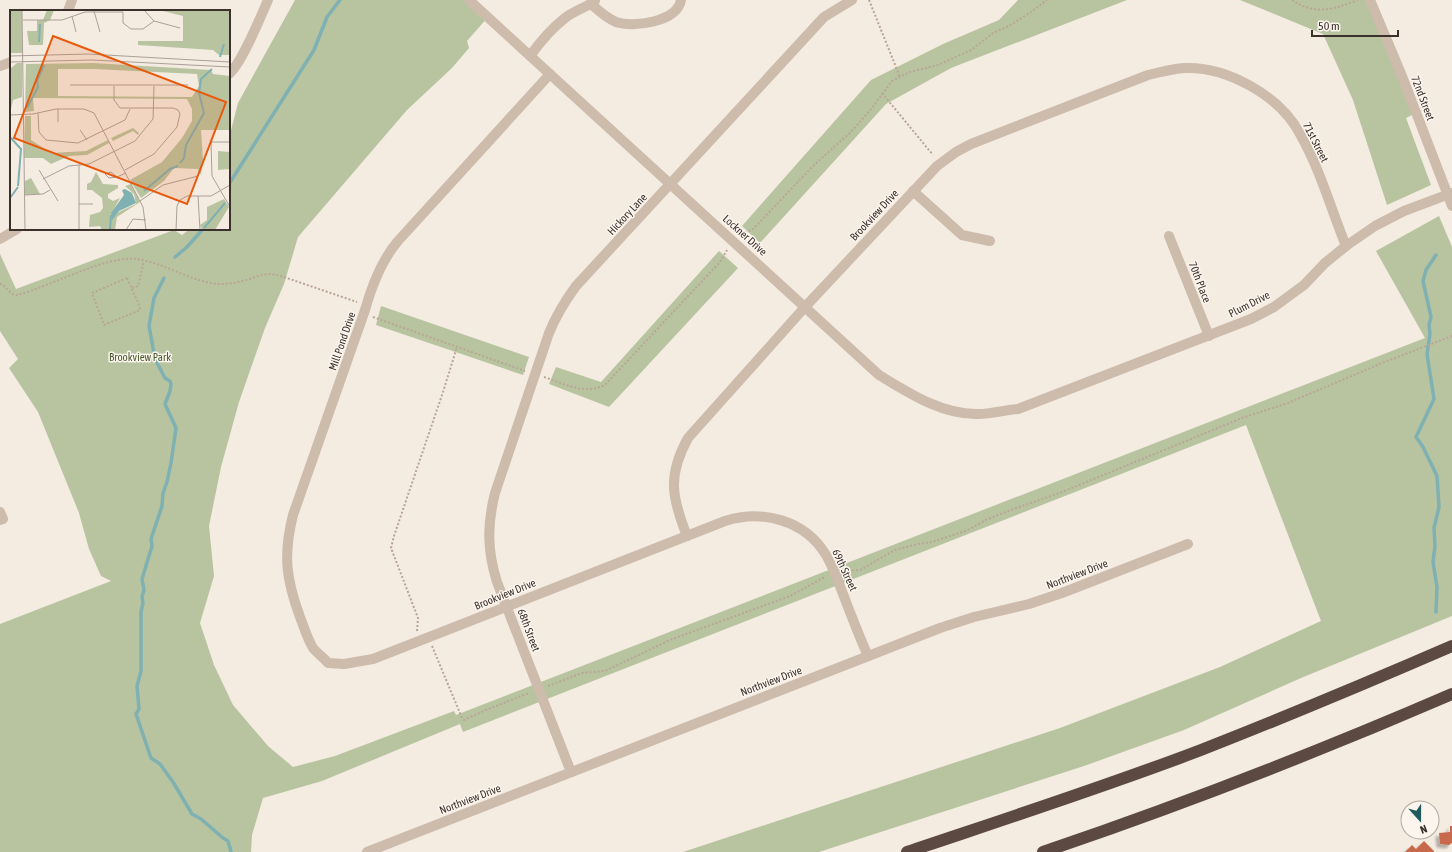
<svg xmlns="http://www.w3.org/2000/svg" width="1452" height="852" font-family="'Asap Condensed',sans-serif">
<style>
.green{fill:#b8c4a0}
.lines{fill:none;stroke-linecap:round;stroke-linejoin:round}
.stream{stroke:#7fb0b2;stroke-width:3.5}
.building{fill:#c8694b;filter:url(#shadow)}
.path{stroke:#b9a596;stroke-width:2;stroke-dasharray:2 2;stroke-linecap:butt}
.minor{stroke:#cdbbac;stroke-width:10}
.tertiary{stroke:#cdbbac;stroke-width:10}
.motorway{stroke:#5c4a42;stroke-width:12}
.labels{text-anchor:middle;stroke-width:3;stroke-linejoin:round;paint-order:stroke}
.street-label{font-size:11px;fill:#3b302b;stroke:#fbf5ee}
.park-label{font-size:11px;fill:#4a5a2e;stroke:#fbf5ee}
.inset-river{fill:none;stroke:#7fb0b2;stroke-width:2}
.inset-road{fill:none;stroke:#aaa098;stroke-width:1}
.view{fill:#e8590c;fill-opacity:0.15;stroke:#e8590c;stroke-width:2}
.inset-edge{fill:none;stroke:#3b302b;stroke-width:2}
</style>
<defs>
<filter id="shadow"><feDropShadow dx="-3.5" dy="3.5" stdDeviation="1" flood-color="#0004"/></filter>
</defs>
<rect width="100%" height="100%" fill="#f4ebe1"/>
<g class="green">
<path d="M 295,0 L 469,0 L 488,17 L 467,41 L 469,48 L 452,68 L 407,110 L 298,237 L 284,284 L 265,328 L 239,402 L 221,467 L 209,526 L 214,576 L 200,623 L 214,665 L 233,705 L 268,746 L 293,767 L 335,756 L 454,711 L 456,715 L 1425,338 L 1376,251 L 1439,216 L 1452,247 L 1452,616 L 1301,678 L 1184,730 L 1084,766 L 819,852 L 683,852 L 1060,728 L 1220,667 L 1321,621 L 1246,425 L 463,732 L 460,724 L 322,781 L 263,798 L 252,835 L 251,852 L 0,852 L 0,624 L 111,581 L 101,576 L 89,549 L 79,513 L 38,412 L 9,368 L 18,359 L 0,331 L 0,254 L 16,289 L 174,230 L 182,235 L 190,229 L 229,229 L 229,138 L 238,103 Z"/>
<path d="M 1018,0 L 1127,0 L 951,68 L 886,104 L 760,243 L 742,226 L 871,80 L 943,44 L 999,20 Z"/>
<path d="M 1240,0 L 1370,0 L 1416,113 L 1406,118 L 1431,185 L 1387,205 L 1353,100 L 1323,34 Z"/>
<path d="M 719,251 L 738,268 L 609,407 L 549,384 L 556,367 L 601,382 Z"/>
<path d="M 381,306 L 529,357 L 523,375 L 376,325 Z"/>
</g>
<g class="lines">
<g class="stream">
<path d="M 229,184 L 314,50 L 327,17 L 340,0"/>
<path d="M 1436,255 L 1426,270 L 1423,281 L 1431,317 L 1429,325 L 1430,334 L 1427,354 L 1434,399 L 1416,437 L 1423,447 L 1437,476 L 1439,507 L 1434,528 L 1435,546 L 1433,562 L 1437,587 L 1436,612"/>
<path d="M 175,257 L 187,247 L 203,229"/>
<path d="M 164,278 L 154,298 L 149,326 L 155,359 L 165,378 L 170,381 L 171,384 L 170,391 L 165,404 L 176,428 L 171,463 L 167,482 L 163,493 L 162,506 L 151,539 L 152,546 L 142,579 L 144,590 L 142,597 L 143,603 L 141,612 L 141,671 L 137,686 L 139,709 L 136,714 L 151,758 L 160,764 L 173,782 L 192,814 L 201,819 L 223,838 L 228,841 L 231,852"/>
</g>
</g>
<g class="building">
<path d="M 1450,826 L 1452,826 L 1452,843 L 1449,845 L 1440,844 L 1439,833 L 1450,832 Z"/>
<path d="M 1424,841 L 1434,851 L 1434,852 L 1405,852 L 1412,845 L 1416,849 Z"/>
</g>
<g class="lines">
<g class="path">
<path d="M 869,0 L 900,77"/>
<path d="M 1292,0 C 1316,16 1334,9 1358,0"/>
<path d="M 882,93 L 933,155"/>
<path d="M 741,234 L 752,230 L 757,225 L 813,166 L 853,130 L 871,109 L 892,81 L 910,72 L 938,65 L 971,50 L 993,33 L 1009,26 L 1031,12 L 1047,0"/>
<path d="M 127,278 L 140,307 L 140,310 L 104,325 L 92,293 Z"/>
<path d="M 0,284 L 2,284 L 12,294 L 17,295 C 52,286 103,256 137,259 C 165,263 191,282 219,284 C 228,284 237,283 246,280 C 254,278 261,274 269,274 C 273,274 277,275 281,276 L 357,302"/>
<path d="M 132,288 L 138,286 L 144,261"/>
<path d="M 373,317 L 525,371"/>
<path d="M 544,377 C 565,384 584,395 605,385 L 720,262 L 727,250"/>
<path d="M 844,571 L 860,570 L 895,550 L 918,544 L 932,542 L 968,530 L 986,520 L 1008,511 L 1062,492 L 1242,418 L 1288,403 L 1382,363 L 1452,336"/>
<path d="M 417,631 L 418,618 L 391,548 L 394,536 L 443,392 L 457,347"/>
<path d="M 432,646 L 462,718 L 464,720 L 486,710 L 529,693"/>
<path d="M 548,686 L 582,673 L 605,671 L 670,640 L 790,596 L 825,577"/>
</g>
<g class="minor">
<path d="M 469,0 L 879,375 C 909,393 942,415 978,414 C 991,414 1005,410 1018,409 L 1251,319 L 1274,307 L 1304,285 L 1325,263 L 1346,246 L 1375,226 L 1404,211 L 1452,193"/>
<path d="M 591,4 C 599,11 606,18 616,22 C 633,28 677,22 681,0"/>
<path d="M 68,11 L 72,0"/>
<path d="M 530,56 C 540,42 551,29 565,18 C 574,11 585,8 595,1"/>
<path d="M 0,66 L 11,62"/>
<path d="M 229,74 C 242,63 260,18 268,0"/>
<path d="M 550,74 L 398,241 C 381,261 372,285 365,310 L 293,515 C 283,555 286,579 300,617 C 304,627 307,638 313,648 C 317,653 324,658 328,663 L 344,664 L 373,659 L 725,521 C 762,509 805,520 826,555 C 833,567 838,581 843,594 C 851,615 859,636 868,656"/>
<path d="M 913,191 L 962,235 L 990,241"/>
<path d="M 1169,236 L 1209,336"/>
<path d="M 0,239 L 17,229"/>
<path d="M 0,512 L 3,519 L 0,520"/>
<path d="M 687,536 C 672,498 667,476 688,438 L 805,307 L 937,166 L 956,152 L 971,144 L 1148,75 C 1160,72 1172,69 1184,68 C 1227,66 1280,96 1300,134 C 1320,169 1331,209 1346,246"/>
<path d="M 571,772 L 497,582 C 487,550 487,525 495,493 L 549,333 C 556,316 565,301 576,286 L 824,17 L 852,0"/>
<path d="M 367,852 L 940,628 L 974,617 L 1029,604 L 1062,593 L 1188,544"/>
</g>
<path class="tertiary" d="M 1370,0 L 1402,76 L 1452,206"/>
<g class="motorway">
<path d="M 907,852 C 1005,819 1104,787 1201,750 C 1285,717 1369,682 1452,646"/>
<path d="M 1043,852 C 1181,805 1318,752 1452,694"/>
</g>
</g>
<g class="labels">
<g class="street-label">
<text transform="translate(1423 98) rotate(69)" y="4">72nd Street</text>
<text transform="translate(1316 142) rotate(63)" y="4">71st Street</text>
<text transform="translate(627 214) rotate(-47)" y="4">Hickory Lane</text>
<text transform="translate(874 215) rotate(-47)" y="4">Brookview Drive</text>
<text transform="translate(745 235) rotate(42)" y="4">Lockner Drive</text>
<text transform="translate(1200 282) rotate(69)" y="4">70th Place</text>
<text transform="translate(1249 304) rotate(-27)" y="4">Plum Drive</text>
<text transform="translate(342 341) rotate(-71)" y="4">Mill Pond Drive</text>
<text transform="translate(845 570) rotate(65)" y="4">69th Street</text>
<text transform="translate(1077 574) rotate(-21)" y="4">Northview Drive</text>
<text transform="translate(505 594) rotate(-22)" y="4">Brookview Drive</text>
<text transform="translate(529 630) rotate(69)" y="4">68th Street</text>
<text transform="translate(771 681) rotate(-21)" y="4">Northview Drive</text>
<text transform="translate(470 799) rotate(-21)" y="4">Northview Drive</text>
</g>
<g class="park-label">
<text x="140" y="361">Brookview Park</text>
</g>
</g>
<g transform="translate(10 10)">
<rect width="220" height="220" fill="#f4ebe1"/>
<path d="M 0,0 L 12,0 L 12,43 L 0,43 ZM 37,0 L 44,0 L 40,10 L 34,13 L 33,35 L 19,35 L 17,21 L 27,21 L 27,10 L 33,10 ZM 149,0 L 220,0 L 220,45 L 209,45 L 203,40 L 128,35 L 128,31 L 173,31 L 173,6 ZM 7,53 L 12,53 L 12,87 L 3,90 L 0,103 L 0,59 ZM 83,53 L 201,60 L 203,64 L 220,66 L 220,120 L 191,120 L 193,150 L 191,165 L 188,159 L 164,158 L 154,171 L 131,188 L 120,170 L 152,152 L 172,128 L 182,111 L 182,99 L 177,89 L 23,88 L 24,101 L 15,102 L 16,54 ZM 84,59 L 187,64 L 189,76 L 182,87 L 48,86 L 48,59 ZM 15,106 L 21,106 L 21,130 L 41,143 L 76,141 L 98,130 L 99,133 L 77,145 L 59,146 L 41,154 L 33,148 L 14,148 ZM 123,118 L 129,123 L 128,125 L 123,121 L 103,131 L 101,128 ZM 208,141 L 219,142 L 219,159 L 208,160 ZM 86,162 L 93,174 L 108,175 L 108,178 L 98,184 L 98,188 L 103,191 L 110,188 L 100,206 L 126,194 L 124,184 L 115,176 L 121,174 L 130,192 L 107,207 L 105,220 L 92,220 L 90,216 L 79,217 L 80,205 L 90,202 L 93,198 L 92,188 L 82,180 L 77,180 L 77,174 L 81,172 ZM 21,168 L 30,184 L 15,185 L 15,171 ZM 214,189 L 219,197 L 205,220 L 192,220 L 190,215 L 197,210 L 197,197 Z" fill="#b8c4a0" fill-rule="evenodd"/>
<path d="M 115,179 L 122,183 L 126,193 L 109,201 L 102,210 L 101,203 L 114,185 L 112,180 Z" fill="#7fb0b2"/>
<path class="inset-river" d="M 29,32 L 30,14M 210,47 L 214,34M 17,98 L 28,77 L 27,71 L 34,55M 0,127 L 11,139 L 8,176M 170,153 L 174,148 L 176,135 L 194,103 L 189,83 L 191,69 L 202,59M 134,181 L 160,159 L 168,156M 0,188 L 8,177M 194,218 L 215,193M 100,220 L 101,205"/>
<path class="inset-road" d="M 12,0 L 15,220M 134,0 L 144,11 L 170,18M 84,1 L 90,22M 113,2 L 113,13 L 121,19 L 133,19 L 144,11M 62,6 L 66,22M 13,10 L 52,10 L 75,2 L 113,2M 0,46 L 78,44 L 220,52M 0,52 L 82,50 L 220,57M 60,75 L 178,75M 104,76 L 104,90 L 110,98 L 163,98 L 168,100 L 170,104 L 167,117 L 144,144 L 115,160M 48,99 L 48,112M 28,103 L 29,122 L 36,130 L 68,133 L 115,110 L 120,99M 0,105 L 23,104 L 46,99 L 74,99 L 84,103 L 133,197 L 136,220M 70,120 L 77,130M 220,132 L 201,132 L 202,166 L 220,197M 29,160 L 48,191M 107,167 L 99,168 L 95,164 L 101,162 L 107,167 L 116,163M 33,169 L 59,156 L 79,154 L 125,131 L 143,109 L 144,76M 15,185 L 33,184 L 40,180M 188,186 L 190,220M 130,191 L 153,175 L 188,166M 69,194 L 83,194M 69,220 L 69,155M 116,220 L 123,209 L 136,210M 166,220 L 167,196 L 170,190 L 177,186 L 201,186 L 220,175"/>
<path class="view" d="M 43,26 L 216,92 L 177,194 L 4,128 Z"/>
<rect width="220" height="220" class="inset-edge"/>
</g>
<g transform="translate(1420 820) rotate(159)"><circle r="19" fill="#fbf5ee" stroke="#aea6a0"/>
<path d="M0-3L7 15L0 10L-7 15Z" fill="#1f5a5e"/>
<text y="-6" font-size="11" font-weight="bold" text-anchor="middle" fill="#3b302b">N</text>
</g>
<path d="M1312 30v6h86v-6" fill="none" stroke="#3b302b" stroke-width="2"/>
<text x="1318" y="30" font-size="12" fill="#3b302b" stroke="#fbf5ee" stroke-width="3" paint-order="stroke">50 m</text>
</svg>
